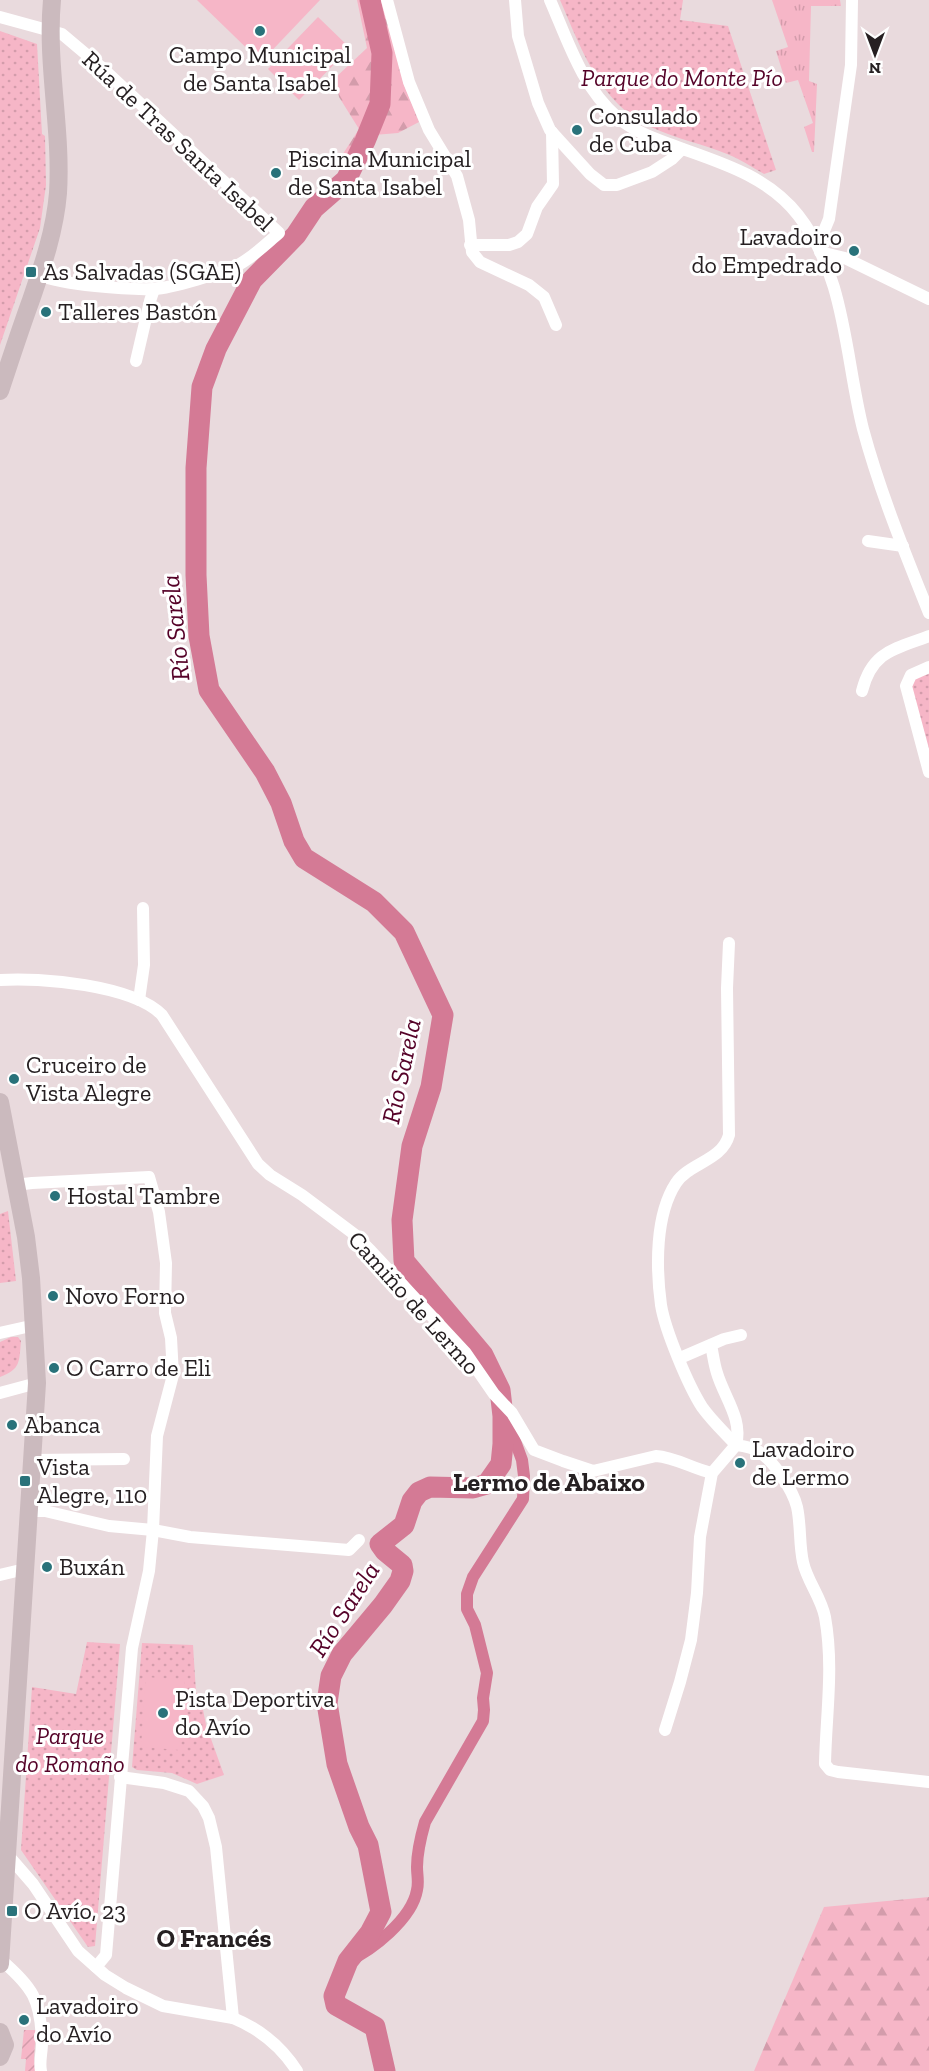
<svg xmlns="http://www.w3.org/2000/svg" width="929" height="2071" font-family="'Zilla Slab',serif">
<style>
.grass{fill:url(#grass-tufts)}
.forest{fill:url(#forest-firs)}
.park{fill:url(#park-dots)}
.garden{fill:url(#garden-furrows)}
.pitch{fill:#f6b6c7}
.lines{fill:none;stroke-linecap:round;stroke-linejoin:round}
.canal{stroke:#d47a95;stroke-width:12}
.river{stroke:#d47a95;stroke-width:21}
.street{stroke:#fff;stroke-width:12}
.secondary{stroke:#cbbabe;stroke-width:18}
.poi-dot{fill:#29727a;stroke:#fff;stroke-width:2}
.labels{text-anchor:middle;stroke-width:6;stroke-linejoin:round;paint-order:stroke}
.poi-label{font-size:24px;fill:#262022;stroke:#fff;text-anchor:start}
.park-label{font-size:24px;font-style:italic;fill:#550228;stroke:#fff}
.street-label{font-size:24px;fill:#262022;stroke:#fff}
.water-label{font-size:26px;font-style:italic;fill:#550228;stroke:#fff}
.neighbourhood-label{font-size:26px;font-weight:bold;fill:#262022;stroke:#fff}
</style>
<defs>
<pattern id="grass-tufts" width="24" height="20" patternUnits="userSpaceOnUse" patternTransform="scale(1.5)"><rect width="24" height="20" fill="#f6b6c7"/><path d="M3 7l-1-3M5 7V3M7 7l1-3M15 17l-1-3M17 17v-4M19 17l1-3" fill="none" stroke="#d39cab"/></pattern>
<pattern id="forest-firs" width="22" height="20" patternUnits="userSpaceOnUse" patternTransform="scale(1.5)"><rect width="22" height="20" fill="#f6b6c7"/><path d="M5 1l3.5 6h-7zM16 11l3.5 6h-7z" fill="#d39cab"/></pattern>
<pattern id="park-dots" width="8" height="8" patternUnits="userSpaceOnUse" patternTransform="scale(1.5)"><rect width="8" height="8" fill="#f6b6c7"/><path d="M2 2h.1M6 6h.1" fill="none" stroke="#d39cab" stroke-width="1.8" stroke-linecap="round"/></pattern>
<pattern id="garden-furrows" width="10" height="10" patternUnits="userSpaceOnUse" patternTransform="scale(1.5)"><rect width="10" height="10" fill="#f6b6c7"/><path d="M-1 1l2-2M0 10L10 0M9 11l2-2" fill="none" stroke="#d39cab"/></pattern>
</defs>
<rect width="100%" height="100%" fill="#e9dadd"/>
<path class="grass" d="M 772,0 L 840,0 L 841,6 L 811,6 L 809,81 L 817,84 L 814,152 L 812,152 L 804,127 L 813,123 L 798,80 L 786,83 L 776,51 L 788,47 Z"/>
<g class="forest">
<path d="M 357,0 L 382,0 L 404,85 L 419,122 L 398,133 L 374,135 L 346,171 L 339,160 L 359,129 L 339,97 L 335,78 L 367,48 Z"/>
<path d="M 929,1897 L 929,2071 L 754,2071 L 824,1907 Z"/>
</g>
<g class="park">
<path d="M 560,0 L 683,0 L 680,20 L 728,26 L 776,170 L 764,174 C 752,167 740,159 727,154 C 703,144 677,139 653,128 C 600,105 581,48 560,0 Z"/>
<path d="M 0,31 L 37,44 L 42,134 L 45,136 L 46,185 L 40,228 L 0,345 Z"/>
<path d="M 929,674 L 929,764 L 910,684 L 916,677 Z"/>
<path d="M 8,1211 L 16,1281 L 0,1283 L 0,1214 Z"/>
<path d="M 11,1337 L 18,1337 L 21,1341 C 19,1362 21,1369 0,1377 L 0,1342 Z"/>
<path d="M 87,1642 L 120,1644 L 95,1946 L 88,1947 L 21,1850 L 32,1687 L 76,1694 Z"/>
<path d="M 142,1643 L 193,1645 L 196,1692 L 201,1699 L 206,1725 L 224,1775 L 197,1784 L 172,1773 L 137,1770 L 132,1767 Z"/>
</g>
<path class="garden" d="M 24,2030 L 36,2030 L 34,2057 L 35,2071 L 25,2071 L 26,2059 L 21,2059 Z"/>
<g class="pitch">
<path d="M 197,0 L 320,0 L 261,62 Z"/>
<path d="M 318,17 L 350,48 L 299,100 L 268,69 Z"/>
<path d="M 146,1677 L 185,1680 L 179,1750 L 141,1747 Z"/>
</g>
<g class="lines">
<path class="canal" d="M 348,1961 C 372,1950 412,1919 417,1890 C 419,1882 417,1875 417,1867 C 417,1852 421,1836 425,1822 L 483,1721 L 484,1710 L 483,1698 L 487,1673 L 475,1625 L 467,1609 L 467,1594 L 473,1577 L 523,1499 L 524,1476 L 522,1460 L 508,1422 L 503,1416"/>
<path class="river" d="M 370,0 L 382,53 L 380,104 L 365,141 L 346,180 L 314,208 L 296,235 L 252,280 L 216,349 L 202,387 L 196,468 L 196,575 L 199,636 L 209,690 L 265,772 L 281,803 L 294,841 L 304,858 L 374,902 L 404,932 L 443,1015 L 431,1087 L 412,1146 L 402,1220 L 404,1261 L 483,1355 L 500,1390 L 503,1416 L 503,1444 L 501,1464 L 487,1484 L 473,1488 L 430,1487 L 419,1492 L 412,1501 L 404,1525 L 380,1544 L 385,1551 L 402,1565 L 403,1571 L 400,1581 L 383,1605 L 342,1654 L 331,1676 L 327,1703 L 337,1764 L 359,1827 L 368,1845 L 381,1912 L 370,1933 L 348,1961 L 334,1996 L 336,2005 L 375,2027 L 385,2071"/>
<g class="street">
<path d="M 387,0 L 409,82 L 429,130 L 457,176 L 469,220 L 472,252 L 480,262 L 529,285 L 544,297 L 556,325"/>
<path d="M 515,0 L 518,36 L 538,103 L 550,130 L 590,174 L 604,185 L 617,185 L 652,172 L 672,159 L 682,149"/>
<path d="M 550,0 C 568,41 582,87 617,117 C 632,130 650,137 669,144 C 715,161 766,174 798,215 C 846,276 845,358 863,429 C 880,492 905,553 929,613"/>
<path d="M 0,17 L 62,34 L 100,66 L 279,233 C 266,244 253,257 238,265 C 223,273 171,288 154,289 C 127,290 63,285 39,275"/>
<path d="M 813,239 L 824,231 L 829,219 L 851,65 L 852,0"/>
<path d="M 470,245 L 509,245 L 518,242 L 527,234 L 537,207 L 553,184 L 552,132"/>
<path d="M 820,252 L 845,258 L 929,299"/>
<path d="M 136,361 L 150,301 L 154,289"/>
<path d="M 868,541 L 903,546"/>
<path d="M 929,667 L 911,675 L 906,686 L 929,772"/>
<path d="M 862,691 C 872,651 895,649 929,636"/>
<path d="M 729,943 L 727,988 L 729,1135 C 722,1161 689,1163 676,1183 C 655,1215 656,1268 661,1305 C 665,1330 688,1385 702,1407 C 712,1421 724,1432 736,1445"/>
<path d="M 0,980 C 40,977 133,985 162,1015 L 258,1164 L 270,1175 L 302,1195 L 354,1234 L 371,1251 L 465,1352 L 494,1394 L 512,1413 L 534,1450 L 563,1461 L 593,1471 L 656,1456 C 675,1457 693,1469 712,1473"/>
<path d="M 139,1000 L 144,965 L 143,908"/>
<path d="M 15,1185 L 32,1183 L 149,1177 L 159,1212 L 166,1263 L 165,1313 L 171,1338 L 173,1375 L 157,1436 L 153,1530 L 149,1571 L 132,1648 L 106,1955 L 96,1967"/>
<path d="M 0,1333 L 35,1325"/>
<path d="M 711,1345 C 713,1354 714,1364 717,1373 C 724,1397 743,1419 736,1445"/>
<path d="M 680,1358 L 724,1339 L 741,1335"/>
<path d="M 0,1393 L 37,1383"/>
<path d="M 33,1460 L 124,1459"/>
<path d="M 29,1511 L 45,1511 L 109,1526 L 153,1530 L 190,1537 L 349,1550 L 359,1540"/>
<path d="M 0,1575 L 25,1569"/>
<path d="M 665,1730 L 680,1682 L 691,1640 L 697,1593 L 700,1537 L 712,1473 L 736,1445 C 743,1446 751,1447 758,1451 C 773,1460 793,1490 797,1507 C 801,1525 799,1544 803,1562 C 807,1581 821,1597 825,1617 C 834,1667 826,1714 825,1764 L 830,1770 L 838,1772 L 929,1782"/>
<path d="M 120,1777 L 164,1783 L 189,1791 L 203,1806 L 209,1818 L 216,1847 L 233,2018"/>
<path d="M 7,1854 L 33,1884 L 78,1951 L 105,1975 L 126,1988 L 163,2006 L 233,2018 C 260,2029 281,2046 297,2071"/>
<path d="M 0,1959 C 33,1987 41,2000 42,2043 C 42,2053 39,2062 41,2071"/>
</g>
<g class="secondary">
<path d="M 0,391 C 10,361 20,330 31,300 C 43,265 55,230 58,193 C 62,129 46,64 52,0"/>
<path d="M 0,1102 L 26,1237 L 31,1278 L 37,1383 L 0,1964"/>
<path d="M 0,2032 L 5,2045 L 0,2057"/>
</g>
</g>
<g class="poi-dot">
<circle cx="260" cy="31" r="6"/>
<circle cx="577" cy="130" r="6"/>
<circle cx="276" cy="173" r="6"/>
<circle cx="854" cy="251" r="6"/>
<rect x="25" y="266" width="12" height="12" rx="3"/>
<circle cx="46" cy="312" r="6"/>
<circle cx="14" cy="1079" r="6"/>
<circle cx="55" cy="1196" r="6"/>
<circle cx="53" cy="1296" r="6"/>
<circle cx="54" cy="1368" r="6"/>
<circle cx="12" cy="1425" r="6"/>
<circle cx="740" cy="1463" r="6"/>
<rect x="19" y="1475" width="12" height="12" rx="3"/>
<circle cx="47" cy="1567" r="6"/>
<circle cx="163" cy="1713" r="6"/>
<rect x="6" y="1905" width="12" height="12" rx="3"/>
<circle cx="24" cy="2020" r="6"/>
</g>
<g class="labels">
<g class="poi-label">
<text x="260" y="63" text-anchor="middle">Campo Municipal<tspan x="260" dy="28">de Santa Isabel</tspan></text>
<text x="589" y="124">Consulado<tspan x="589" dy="28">de Cuba</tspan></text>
<text x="288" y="167">Piscina Municipal<tspan x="288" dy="28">de Santa Isabel</tspan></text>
<text x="842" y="245" text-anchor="end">Lavadoiro<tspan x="842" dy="28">do Empedrado</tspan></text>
<text x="43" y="280">As Salvadas (SGAE)</text>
<text x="58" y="320">Talleres Bastón</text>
<text x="26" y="1073">Cruceiro de<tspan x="26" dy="28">Vista Alegre</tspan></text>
<text x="67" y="1204">Hostal Tambre</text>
<text x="65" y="1304">Novo Forno</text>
<text x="66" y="1376">O Carro de Eli</text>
<text x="24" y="1433">Abanca</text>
<text x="752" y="1457">Lavadoiro<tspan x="752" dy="28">de Lermo</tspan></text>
<text x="37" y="1475">Vista<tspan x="37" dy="28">Alegre, 110</tspan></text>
<text x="59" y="1575">Buxán</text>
<text x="175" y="1707">Pista Deportiva<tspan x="175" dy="28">do Avío</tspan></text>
<text x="24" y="1919">O Avío, 23</text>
<text x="36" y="2014">Lavadoiro<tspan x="36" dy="28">do Avío</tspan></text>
</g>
<g class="park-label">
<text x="682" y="86">Parque do Monte Pío</text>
<text x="70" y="1744">Parque<tspan x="70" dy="28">do Romaño</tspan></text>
</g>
<g class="street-label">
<text transform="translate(178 141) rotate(43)" y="8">Rúa de Tras Santa Isabel</text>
<text transform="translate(414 1303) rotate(48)" y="8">Camiño de Lermo</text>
</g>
<g class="water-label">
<text transform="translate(175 628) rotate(-96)" y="9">Río Sarela</text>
<text transform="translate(401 1071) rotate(-78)" y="9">Río Sarela</text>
<text transform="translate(344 1609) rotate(-57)" y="9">Río Sarela</text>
</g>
<g class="neighbourhood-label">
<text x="549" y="1491">Lermo de Abaixo</text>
<text x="214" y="1947">O Francés</text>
</g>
</g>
<g transform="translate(875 54) rotate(180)" stroke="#ffffff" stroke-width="4.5" paint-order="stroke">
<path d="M0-4.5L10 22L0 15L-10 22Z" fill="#262022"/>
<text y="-9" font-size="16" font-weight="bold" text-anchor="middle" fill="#262022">N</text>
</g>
</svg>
